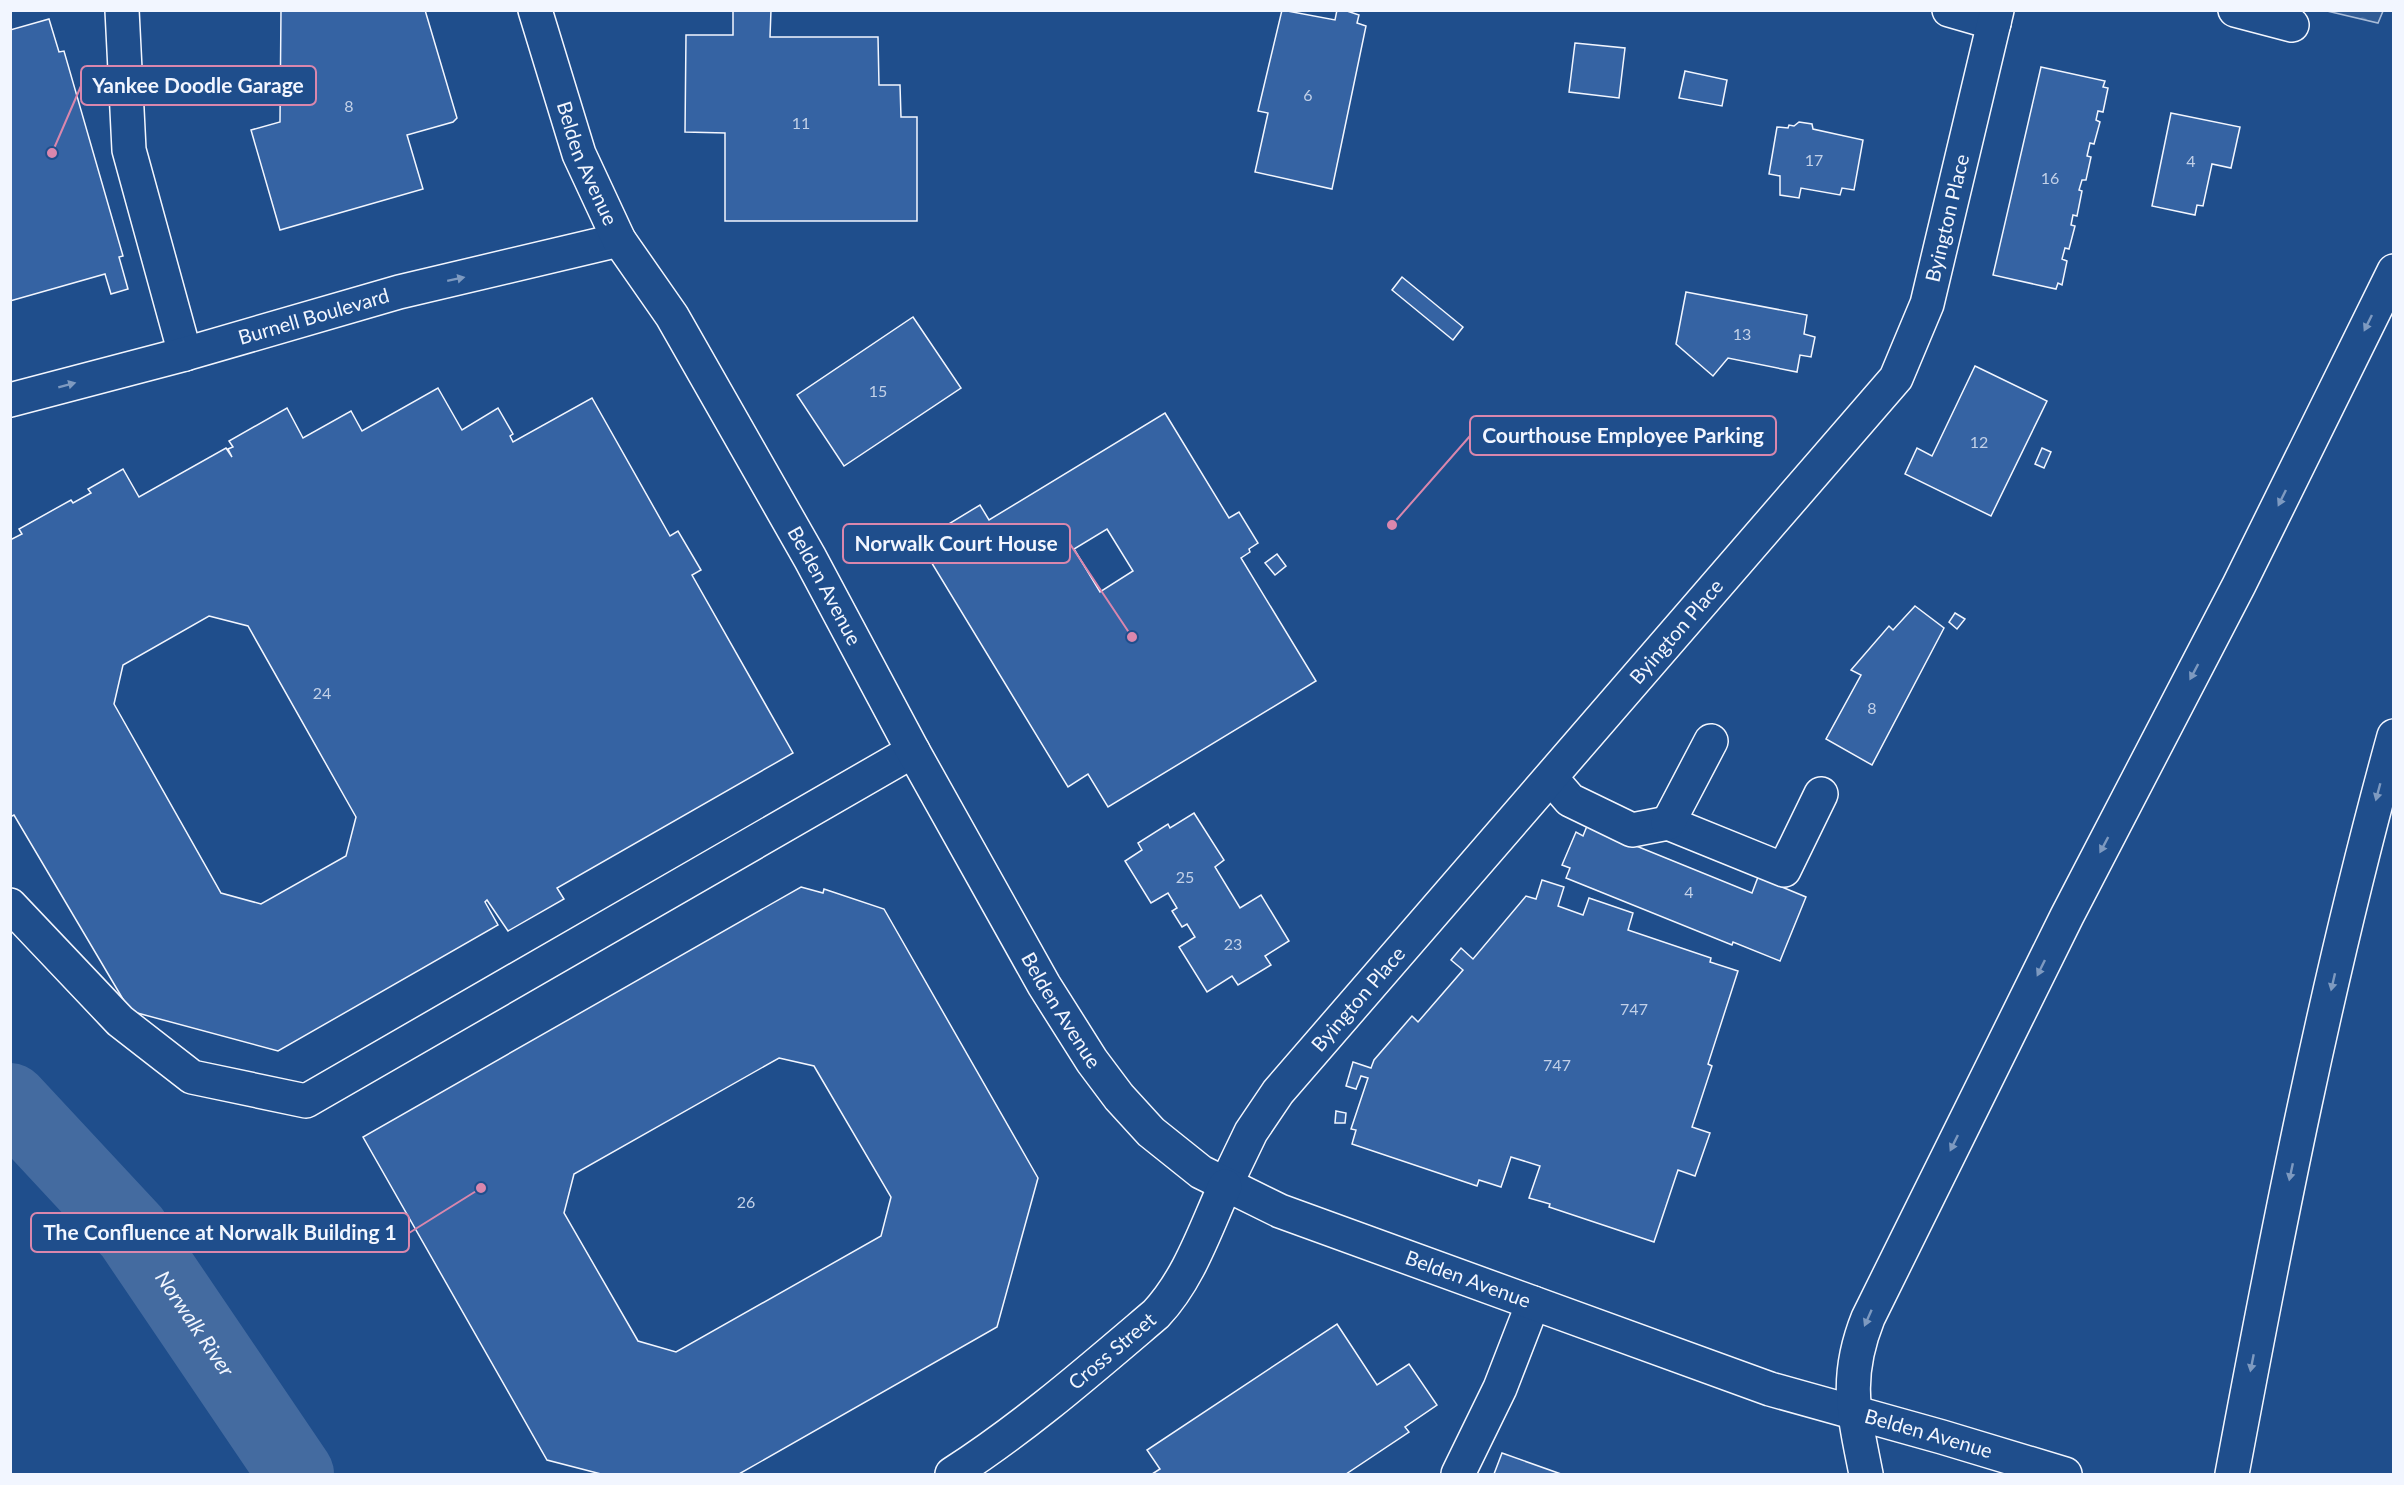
<svg xmlns="http://www.w3.org/2000/svg" width="2404" height="1485" font-family="Lato,sans-serif">
<style>
.forest{fill:url(#forest-crowns);stroke:#a8bbd7;stroke-width:1.5}
.lines{fill:none;stroke-linecap:round;stroke-linejoin:round}
.river{stroke:#446ba0;stroke-width:76}
.building{fill:#3563a3;stroke:#f2f6ff;stroke-width:1.5;fill-rule:evenodd}
.minor-casing{stroke:#f2f6ff;stroke-width:36}
.major-casing{stroke:#f2f6ff;stroke-width:36}
.highway-casing{stroke:#f2f6ff;stroke-width:36}
.minor{stroke:#1f4e8c;stroke-width:33}
.major{stroke:#1f4e8c;stroke-width:33}
.highway{stroke:#1f4e8c;stroke-width:33}
.oneway{fill:#7e9ac0}
.labels{text-anchor:middle;stroke-width:4.5;stroke-linejoin:round;paint-order:stroke}
.number-label{font-size:16px;fill:#c3d1e8}
.street-label{font-size:20px;fill:#f2f6ff;stroke:#1f4e8c}
.water-label{font-size:21px;font-style:italic;fill:#f2f6ff;stroke:#1f4e8c}
.leader{fill:none;stroke:#da87ad;stroke-width:2}
.callout-dot{fill:#da87ad;stroke:#1f4e8c;stroke-width:2}
.callout{fill:#1f4e8c;stroke:#da87ad;stroke-width:2}
.callout-label{font-size:21px;text-anchor:middle;font-weight:bold;fill:#f2f6ff}
</style>
<defs>
<pattern id="forest-crowns" width="20" height="18" patternUnits="userSpaceOnUse" patternTransform="scale(1.5)"><rect width="20" height="18" fill="#305b95"/><path d="M2 6a3 3 0 1 1 6 0M12 15a3 3 0 1 1 6 0" fill="none" stroke="#4e73a5"/></pattern>
</defs>
<rect width="100%" height="100%" fill="#1f4e8c"/>
<path class="forest" d="M 2327,11 L 2383,10 L 2383,11 L 2378,23 Z"/>
<g class="lines">
<path class="river" id="s1" d="M 10,1101 L 132,1232 L 296,1474"/>
</g>
<g class="building">
<path d="M 281,10 L 425,10 L 457,118 L 453,122 L 407,135 L 423,189 L 280,230 L 251,130 L 280,122 Z"/>
<path d="M 771,10 L 770,37 L 878,37 L 879,85 L 900,85 L 901,117 L 917,117 L 917,221 L 725,221 L 725,133 L 685,132 L 686,35 L 733,35 L 733,10 Z"/>
<path d="M 1282,10 L 1335,20 L 1337,10 L 1344,10 L 1359,15 L 1357,23 L 1366,26 L 1332,189 L 1255,172 L 1268,113 L 1258,111 Z"/>
<path d="M 49,19 L 59,52 L 64,51 L 123,256 L 119,257 L 128,289 L 111,294 L 105,274 L 10,301 L 10,30 Z"/>
<path d="M 1575,43 L 1625,48 L 1619,98 L 1569,92 Z"/>
<path d="M 2041,67 L 2105,81 L 2103,87 L 2108,88 L 2103,112 L 2098,111 L 2096,120 L 2100,122 L 2094,144 L 2090,143 L 2087,156 L 2091,157 L 2086,180 L 2082,180 L 2079,190 L 2082,191 L 2077,216 L 2073,215 L 2071,225 L 2075,226 L 2069,249 L 2065,248 L 2062,259 L 2067,261 L 2062,285 L 2058,283 L 2056,289 L 1993,275 Z"/>
<path d="M 1685,71 L 1727,80 L 1722,106 L 1679,98 Z"/>
<path d="M 2171,113 L 2240,127 L 2231,168 L 2212,164 L 2203,206 L 2197,205 L 2195,215 L 2152,206 Z"/>
<path d="M 1799,122 L 1812,124 L 1813,129 L 1863,140 L 1854,190 L 1842,188 L 1840,195 L 1801,188 L 1799,198 L 1780,195 L 1780,176 L 1769,174 L 1777,127 L 1788,128 L 1789,125 L 1794,126 Z"/>
<path d="M 1402,277 L 1463,327 L 1453,340 L 1392,290 Z"/>
<path d="M 1686,292 L 1807,315 L 1804,334 L 1815,337 L 1811,357 L 1800,355 L 1797,372 L 1728,358 L 1713,376 L 1676,344 Z"/>
<path d="M 913,317 L 961,388 L 844,466 L 797,395 Z"/>
<path d="M 1975,366 L 2047,401 L 1991,516 L 1905,474 L 1917,448 L 1932,456 Z"/>
<path d="M 438,388 L 462,430 L 498,408 L 513,434 L 510,436 L 513,442 L 592,398 L 670,536 L 678,531 L 701,570 L 692,575 L 793,753 L 557,888 L 564,899 L 508,931 L 487,900 L 485,902 L 498,925 L 278,1051 L 130,1011 L 14,815 L 10,817 L 10,540 L 22,534 L 19,529 L 71,500 L 73,503 L 91,493 L 88,489 L 123,469 L 139,497 L 226,448 L 232,457 L 228,449 L 233,447 L 229,441 L 287,408 L 303,438 L 351,411 L 362,431 ZM 209,616 L 248,626 L 356,817 L 346,856 L 261,904 L 221,893 L 114,704 L 123,665 Z"/>
<path d="M 1165,413 L 1229,518 L 1239,512 L 1258,543 L 1249,549 L 1250,552 L 1241,558 L 1316,681 L 1108,807 L 1088,774 L 1068,787 L 919,542 L 980,505 L 989,520 ZM 1107,529 L 1133,571 L 1100,592 L 1074,549 Z"/>
<path d="M 2042,448 L 2051,452 L 2044,468 L 2035,464 Z"/>
<path d="M 1277,554 L 1286,566 L 1275,575 L 1265,563 Z"/>
<path d="M 1915,606 L 1944,628 L 1872,765 L 1826,739 L 1861,675 L 1851,670 L 1889,626 L 1893,630 Z"/>
<path d="M 1955,613 L 1965,619 L 1957,629 L 1949,622 Z"/>
<path d="M 1194,813 L 1224,860 L 1215,867 L 1240,908 L 1261,895 L 1289,941 L 1265,956 L 1271,965 L 1238,985 L 1232,976 L 1207,992 L 1179,947 L 1195,937 L 1187,924 L 1182,927 L 1172,911 L 1177,908 L 1168,893 L 1151,903 L 1125,861 L 1142,850 L 1138,843 L 1168,824 L 1170,828 Z"/>
<path d="M 1587,826 L 1752,893 L 1758,877 L 1806,897 L 1780,961 L 1733,942 L 1732,945 L 1566,878 L 1570,868 L 1562,865 L 1576,832 L 1583,836 Z"/>
<path d="M 1542,880 L 1564,887 L 1558,906 L 1583,915 L 1589,898 L 1633,913 L 1628,930 L 1711,958 L 1710,962 L 1738,971 L 1708,1064 L 1712,1066 L 1692,1127 L 1710,1133 L 1695,1176 L 1678,1170 L 1654,1242 L 1549,1207 L 1550,1204 L 1529,1198 L 1540,1166 L 1511,1157 L 1501,1187 L 1479,1180 L 1477,1186 L 1352,1144 L 1356,1130 L 1351,1129 L 1368,1078 L 1361,1076 L 1356,1089 L 1346,1086 L 1353,1062 L 1371,1068 L 1374,1060 L 1412,1016 L 1418,1022 L 1463,970 L 1451,960 L 1461,948 L 1473,959 L 1526,896 L 1536,899 Z"/>
<path d="M 801,887 L 823,893 L 824,889 L 884,909 L 1038,1178 L 997,1327 L 739,1474 L 601,1474 L 547,1460 L 363,1137 ZM 779,1058 L 814,1066 L 891,1197 L 881,1236 L 676,1352 L 638,1341 L 564,1213 L 574,1174 Z"/>
<path d="M 1336,1111 L 1346,1113 L 1345,1123 L 1335,1123 Z"/>
<path d="M 1337,1324 L 1377,1385 L 1409,1364 L 1437,1405 L 1405,1427 L 1409,1432 L 1346,1474 L 1152,1474 L 1160,1469 L 1147,1450 Z"/>
<path d="M 1502,1453 L 1561,1474 L 1494,1474 Z"/>
</g>
<g class="lines">
<g class="minor-casing">
<g id="minor">
<path d="M 122,10 L 129,150 L 185,354"/>
<path d="M 1949,10 L 1994,23"/>
<path d="M 2235,10 L 2292,25"/>
<path id="s2" d="M 10,400 L 185,354 L 399,292 L 619,240"/>
<path d="M 1551,778 L 1570,800 L 1632,830 L 1668,823 L 1784,870 L 1821,794"/>
<path d="M 1668,823 L 1711,741"/>
<path d="M 10,905 L 120,1021 L 192,1077 L 306,1101 L 913,751"/>
<path id="s3" d="M 1225,1186 L 1251,1132 L 1278,1092 L 1896,378 L 1927,304 L 1997,10"/>
<path d="M 1458,1474 L 1500,1388 L 1533,1303"/>
</g>
</g>
<g class="major-casing">
<g id="major">
<path id="s4" d="M 535,10 L 579,154 L 619,240 L 672,316 L 810,558 L 913,751 L 1044,985 L 1092,1061 L 1119,1097 L 1151,1132 L 1201,1172 L 1280,1211 L 1770,1389 L 1942,1437 L 2065,1474"/>
<path id="s5" d="M 952,1474 C 1025,1427 1089,1371 1156,1314 C 1189,1279 1205,1230 1225,1186"/>
</g>
</g>
<g class="highway-casing">
<g id="highway">
<path d="M 1866,1474 C 1854,1413 1844,1378 1868,1318 L 2067,916 L 2239,585 L 2394,271"/>
<path d="M 2232,1474 C 2278,1227 2327,978 2394,736"/>
</g>
</g>
<use href="#minor" class="minor"/>
<use href="#major" class="major"/>
<use href="#highway" class="highway"/>
</g>
<defs><path id="oneway-solid" d="M-6-.8H1V-3.2L6.5 0L1 3.2V.8H-6Z" transform="scale(1.5)"/></defs>
<g class="oneway">
<use href="#oneway-solid" transform="translate(456 279) rotate(-12)"/>
<use href="#oneway-solid" transform="translate(2368 323) rotate(116)"/>
<use href="#oneway-solid" transform="translate(67 385) rotate(-15)"/>
<use href="#oneway-solid" transform="translate(2282 498) rotate(116)"/>
<use href="#oneway-solid" transform="translate(2194 672) rotate(118)"/>
<use href="#oneway-solid" transform="translate(2378 792) rotate(105)"/>
<use href="#oneway-solid" transform="translate(2104 845) rotate(118)"/>
<use href="#oneway-solid" transform="translate(2041 968) rotate(116)"/>
<use href="#oneway-solid" transform="translate(2333 982) rotate(103)"/>
<use href="#oneway-solid" transform="translate(1954 1143) rotate(116)"/>
<use href="#oneway-solid" transform="translate(2291 1172) rotate(102)"/>
<use href="#oneway-solid" transform="translate(1868 1318) rotate(114)"/>
<use href="#oneway-solid" transform="translate(2252 1363) rotate(101)"/>
</g>
<g class="labels">
<g class="number-label">
<text x="1308" y="101">6</text>
<text x="349" y="112">8</text>
<text x="801" y="129">11</text>
<text x="1814" y="166">17</text>
<text x="2191" y="167">4</text>
<text x="2050" y="184">16</text>
<text x="1742" y="340">13</text>
<text x="878" y="397">15</text>
<text x="1979" y="448">12</text>
<text x="322" y="699">24</text>
<text x="1872" y="714">8</text>
<text x="1185" y="883">25</text>
<text x="1689" y="898">4</text>
<text x="1233" y="950">23</text>
<text x="1634" y="1015">747</text>
<text x="1557" y="1071">747</text>
<text x="746" y="1208">26</text>
</g>
<g class="street-label">
<text dy="7" stroke="none"><textPath href="#s4" startOffset="162">Belden Avenue</textPath></text>
<text dy="7" stroke="none"><textPath href="#s3" startOffset="1221">Byington Place</textPath></text>
<text dy="7" stroke="none"><textPath href="#s2" startOffset="315">Burnell Boulevard</textPath></text>
<text dy="7" stroke="none"><textPath href="#s4" startOffset="648">Belden Avenue</textPath></text>
<text dy="7" stroke="none"><textPath href="#s3" startOffset="717">Byington Place</textPath></text>
<text dy="7" stroke="none"><textPath href="#s3" startOffset="231">Byington Place</textPath></text>
<text dy="7" stroke="none"><textPath href="#s4" startOffset="1134">Belden Avenue</textPath></text>
<text dy="7" stroke="none"><textPath href="#s4" startOffset="1638">Belden Avenue</textPath></text>
<text dy="7" stroke="none"><textPath href="#s5" startOffset="202">Cross Street</textPath></text>
<text dy="7" stroke="none"><textPath href="#s4" startOffset="2124">Belden Avenue</textPath></text>
</g>
<g class="water-label">
<text dy="7" stroke="none"><textPath href="#s1" startOffset="290">Norwalk River</textPath></text>
</g>
</g>
<path class="leader" d="M52 153L81 86M1392 525L1470 436M1132 637L1070 544M481 1188L409 1233"/>
<g class="callout-dot">
<circle cx="52" cy="153" r="6"/>
<circle cx="1392" cy="525" r="6"/>
<circle cx="1132" cy="637" r="6"/>
<circle cx="481" cy="1188" r="6"/>
</g>
<g class="callout">
<rect x="81" y="66" width="235" height="39" rx="6"/>
<rect x="1470" y="416" width="306" height="39" rx="6"/>
<rect x="843" y="524" width="227" height="39" rx="6"/>
<rect x="31" y="1213" width="378" height="39" rx="6"/>
</g>
<g class="callout-label">
<text x="198" y="93">Yankee Doodle Garage</text>
<text x="1623" y="443">Courthouse Employee Parking</text>
<text x="956" y="551">Norwalk Court House</text>
<text x="220" y="1240">The Confluence at Norwalk Building 1</text>
</g>
<rect width="2404" height="1485" fill="none" stroke="#f2f6ff" stroke-width="24"/>
</svg>
